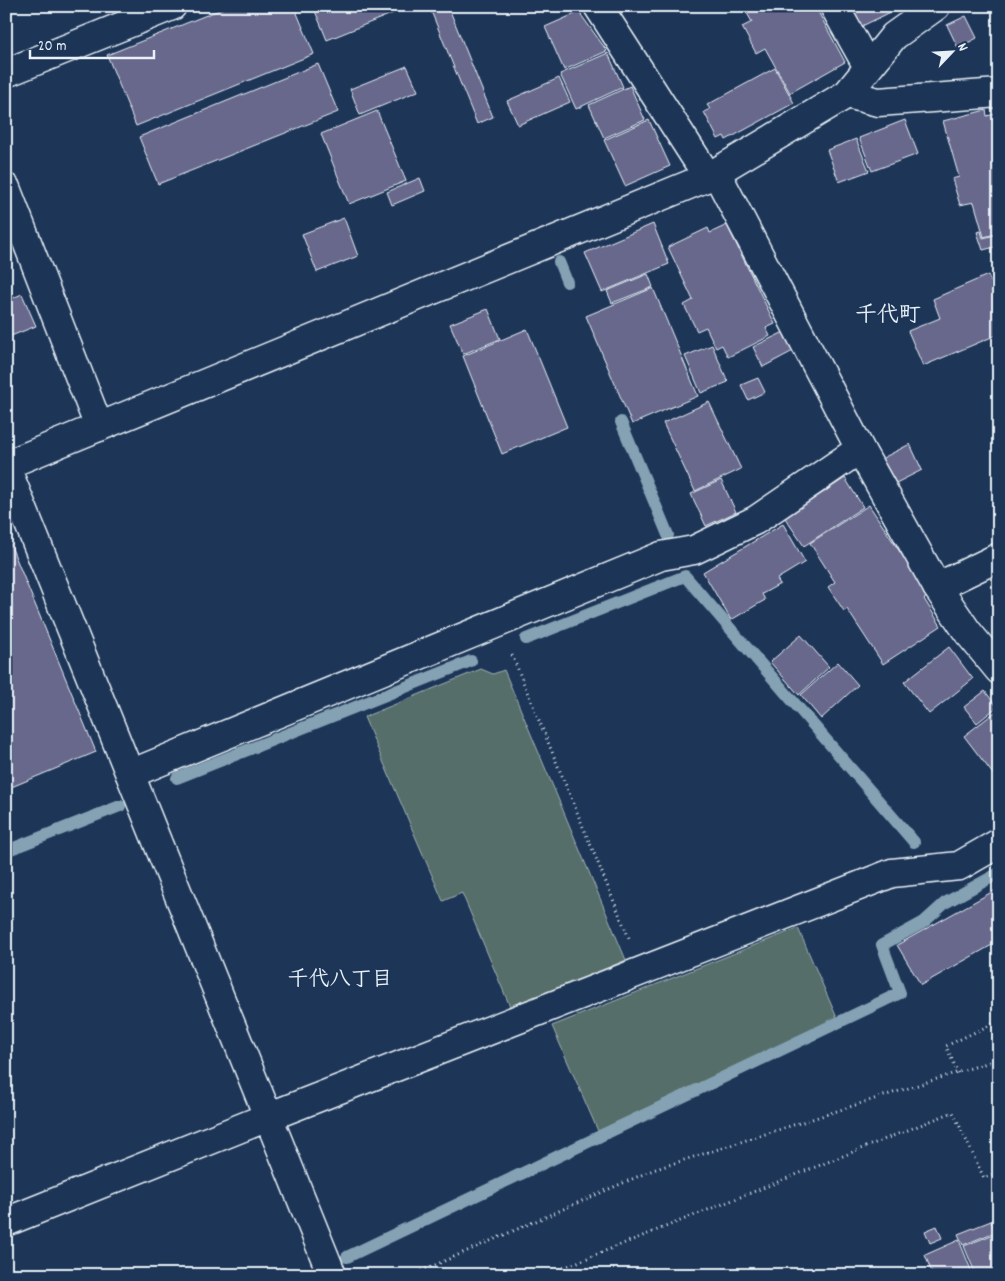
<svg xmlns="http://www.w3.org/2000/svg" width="1005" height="1281" font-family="Dekko,'Klee One',sans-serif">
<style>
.green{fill:#566e6b;stroke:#9fb0b2}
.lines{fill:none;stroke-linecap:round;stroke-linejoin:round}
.stream{stroke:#84a2b3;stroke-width:12}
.building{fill:#67688c;stroke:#e8f1f8}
.street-casing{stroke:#e8f1f8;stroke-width:31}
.path{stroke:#e8f1f8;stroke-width:3;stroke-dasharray:1 4;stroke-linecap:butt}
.street{stroke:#1d3557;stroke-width:28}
.labels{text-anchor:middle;stroke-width:4;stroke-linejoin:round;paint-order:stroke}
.neighbourhood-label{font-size:21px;font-weight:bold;fill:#e8f1f8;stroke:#1d3557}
.quarter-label{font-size:22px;font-weight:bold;fill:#e8f1f8;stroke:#1d3557}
</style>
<rect width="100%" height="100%" fill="#1d3557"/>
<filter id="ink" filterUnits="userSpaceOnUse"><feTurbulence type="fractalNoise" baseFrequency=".02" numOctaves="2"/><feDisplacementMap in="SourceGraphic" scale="10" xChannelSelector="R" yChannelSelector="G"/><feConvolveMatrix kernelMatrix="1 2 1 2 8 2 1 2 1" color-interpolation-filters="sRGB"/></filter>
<g filter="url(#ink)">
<g class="green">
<path d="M 481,669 L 493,674 L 504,670 L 626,960 L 511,1009 L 462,893 L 443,901 L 364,717 Z"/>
<path d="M 798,928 L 837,1018 L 598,1131 L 552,1026 Z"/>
</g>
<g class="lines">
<g class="stream">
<path d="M 559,262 L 567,282"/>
<path d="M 621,422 L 668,535"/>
<path d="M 526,639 L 685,576 L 914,842"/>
<path d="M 177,778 L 471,661"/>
<path d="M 6,851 L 120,806"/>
<path d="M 347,1257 L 900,993 L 882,945 L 924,922 L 945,903 L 999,873"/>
</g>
</g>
<g class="building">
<path d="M 229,6 L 294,6 L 314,54 L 136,126 L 107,55 Z"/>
<path d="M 313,6 L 411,6 L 327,40 Z"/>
<path d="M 429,6 L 448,6 L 493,117 L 477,124 Z"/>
<path d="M 743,6 L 815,6 L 845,62 L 790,93 L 765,48 L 756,53 L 742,27 L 752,22 Z"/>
<path d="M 850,6 L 896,6 L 897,9 L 860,27 Z"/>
<path d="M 579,12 L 607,51 L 564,70 L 545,27 Z"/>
<path d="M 966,16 L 977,38 L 958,48 L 947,25 Z"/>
<path d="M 608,53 L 623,87 L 576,109 L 560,74 Z"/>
<path d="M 318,64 L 338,112 L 158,184 L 139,137 Z"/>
<path d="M 407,66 L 418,91 L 360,115 L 350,89 Z"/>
<path d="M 775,68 L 794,103 L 726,140 L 724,136 L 718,139 L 704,112 L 710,109 L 707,105 Z"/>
<path d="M 559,78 L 570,102 L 518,125 L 507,101 Z"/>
<path d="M 630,86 L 645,120 L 604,138 L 589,105 Z"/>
<path d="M 986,110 L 987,116 L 999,113 L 999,233 L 984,237 L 974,202 L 960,205 L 952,179 L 959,177 L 943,121 Z"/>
<path d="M 377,111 L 406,181 L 349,204 L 321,134 Z"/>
<path d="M 649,120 L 670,166 L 625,186 L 604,140 Z"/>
<path d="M 905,120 L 918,154 L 872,171 L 859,138 Z"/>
<path d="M 856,139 L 869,171 L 839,182 L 827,150 Z"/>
<path d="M 420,178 L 425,191 L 392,205 L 387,192 Z"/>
<path d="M 344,218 L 358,256 L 317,272 L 302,234 Z"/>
<path d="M 653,224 L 669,264 L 602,292 L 585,253 Z"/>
<path d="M 727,225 L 775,324 L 766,328 L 770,336 L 728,357 L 722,345 L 716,348 L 706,327 L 697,331 L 684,305 L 693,300 L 668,247 L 708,228 L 710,233 Z"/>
<path d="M 981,231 L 983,238 L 999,234 L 999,246 L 983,250 L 977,232 Z"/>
<path d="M 648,274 L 653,287 L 612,303 L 607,291 Z"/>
<path d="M 988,275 L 999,299 L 999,334 L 923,366 L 908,331 L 940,318 L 933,299 Z"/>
<path d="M 653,288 L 698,396 L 632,424 L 586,316 Z"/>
<path d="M 22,294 L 36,326 L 6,338 L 6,301 Z"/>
<path d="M 488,309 L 500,339 L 463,354 L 450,324 Z"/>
<path d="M 527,329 L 567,427 L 502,454 L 463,356 Z"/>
<path d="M 784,332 L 793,351 L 763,367 L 753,347 Z"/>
<path d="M 712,345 L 728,382 L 701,393 L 685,356 Z"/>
<path d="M 758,378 L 765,392 L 748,400 L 741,385 Z"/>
<path d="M 709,402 L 741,469 L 695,491 L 663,423 Z"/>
<path d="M 910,444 L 922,470 L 894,484 L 881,459 Z"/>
<path d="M 845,478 L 863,507 L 804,546 L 785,518 Z"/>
<path d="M 721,480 L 736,512 L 706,526 L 691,494 Z"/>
<path d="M 869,505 L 929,596 L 924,599 L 941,626 L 883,664 L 847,609 L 844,611 L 828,587 L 835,582 L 810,543 Z"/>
<path d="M 783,524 L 805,562 L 777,579 L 780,584 L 762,594 L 765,600 L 731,620 L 703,572 Z"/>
<path d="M 6,534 L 96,752 L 9,788 L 6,781 Z"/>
<path d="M 801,635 L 829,667 L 799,695 L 770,662 Z"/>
<path d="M 949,647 L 973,679 L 929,714 L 904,682 Z"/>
<path d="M 838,662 L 858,685 L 821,719 L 801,695 Z"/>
<path d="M 985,691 L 997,707 L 977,723 L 964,707 Z"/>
<path d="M 999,709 L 999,782 L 964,736 Z"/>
<path d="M 6,810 L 13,824 L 6,827 Z"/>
<path d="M 999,888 L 999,941 L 921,985 L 897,945 Z"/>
<path d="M 991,1221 L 995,1232 L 963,1245 L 958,1234 Z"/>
<path d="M 937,1226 L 942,1238 L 930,1243 L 925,1231 Z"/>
<path d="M 999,1232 L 999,1275 L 976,1275 L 964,1246 Z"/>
<path d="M 959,1240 L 973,1275 L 933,1275 L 925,1255 Z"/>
</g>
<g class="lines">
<g class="street-casing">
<g id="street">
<path d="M 598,6 L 708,177"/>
<path d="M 834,6 L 868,67"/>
<path d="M 6,73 L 172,6"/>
<path d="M 847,94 L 878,102 L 999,93"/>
<path d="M 716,172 L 860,449 L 937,587 L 967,631 L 999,670"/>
<path d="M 6,188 L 99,427"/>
<path d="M 6,465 L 708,177 L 847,94 L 894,36 L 936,6"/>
<path d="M 6,467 L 332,1275"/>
<path d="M 937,587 L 999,557"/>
<path d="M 130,774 L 661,556 L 694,550 L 756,520 L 860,449"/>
<path d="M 6,1222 L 268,1117 L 892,873 L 959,866 L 999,843"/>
</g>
</g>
<g class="path">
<path d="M 512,655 L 629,938"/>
<path d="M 958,1073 L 946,1046 L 996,1022"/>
<path d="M 412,1275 L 653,1170 L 999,1059"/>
<path d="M 545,1275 L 953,1112 L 984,1178 L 999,1172"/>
</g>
<use href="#street" class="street"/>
</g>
</g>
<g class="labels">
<g class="neighbourhood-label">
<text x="340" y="985">千代八丁目</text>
</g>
<g class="quarter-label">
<text x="888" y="321">千代町</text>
</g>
</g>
<rect width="1005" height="1281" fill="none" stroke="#1d3557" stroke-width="25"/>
<rect x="12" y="12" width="980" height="1256" fill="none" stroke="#e8f1f8" stroke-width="2" filter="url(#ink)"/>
<g transform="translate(952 52) rotate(65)" stroke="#1d3557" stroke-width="4" paint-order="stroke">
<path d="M0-4L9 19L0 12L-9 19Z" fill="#e8f1f8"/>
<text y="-8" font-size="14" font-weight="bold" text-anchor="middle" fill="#e8f1f8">N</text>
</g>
<path d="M30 50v8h124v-8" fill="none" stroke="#e8f1f8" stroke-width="2.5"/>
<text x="38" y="50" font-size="15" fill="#e8f1f8" stroke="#1d3557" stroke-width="4" paint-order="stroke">20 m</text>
</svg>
